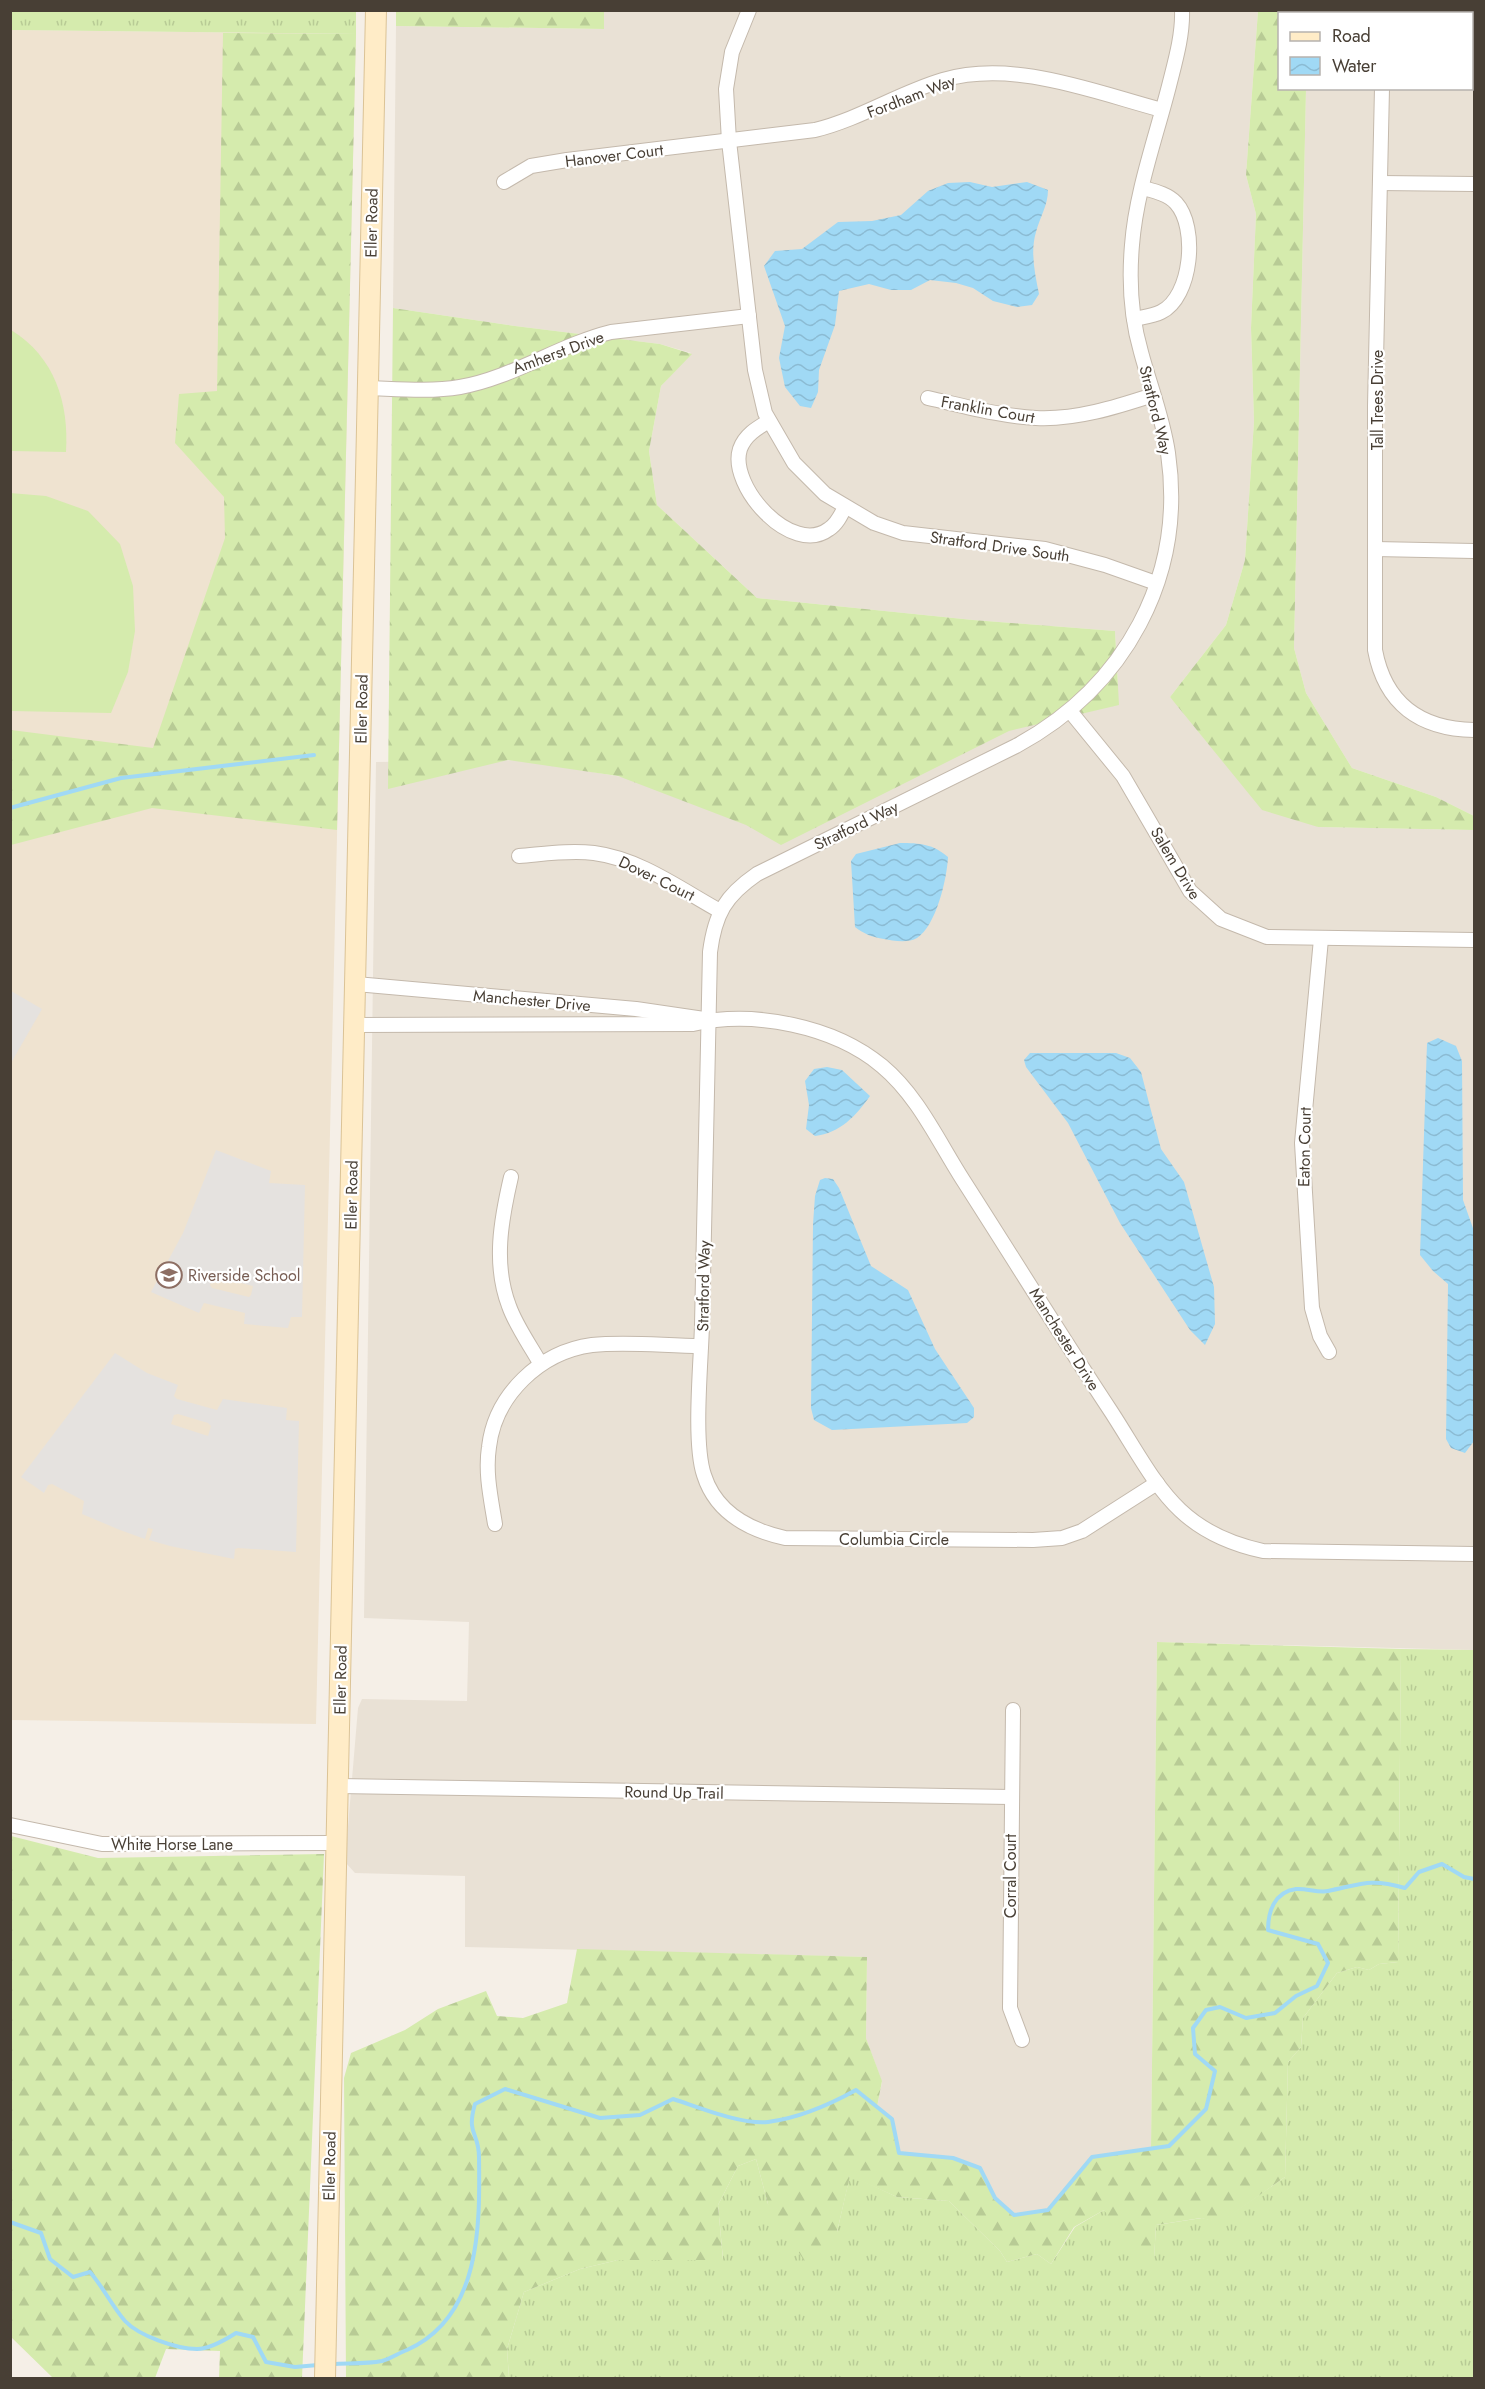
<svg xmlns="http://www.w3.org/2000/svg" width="1485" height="2389" font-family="Jost,sans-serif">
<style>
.residential{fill:#e9e1d5}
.education{fill:#efe3d0}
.grass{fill:url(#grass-tufts)}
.forest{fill:url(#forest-firs)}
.garden{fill:#d5ebad}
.parking{fill:#e5e2df;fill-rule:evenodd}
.water{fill:url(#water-waves)}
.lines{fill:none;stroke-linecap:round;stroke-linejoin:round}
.stream{stroke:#a0d9f5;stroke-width:4}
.street-casing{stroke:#c4b9ac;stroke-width:16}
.secondary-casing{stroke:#dbc396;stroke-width:22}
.street{stroke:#fff;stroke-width:14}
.secondary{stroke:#ffecc7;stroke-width:20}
.labels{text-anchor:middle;stroke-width:4.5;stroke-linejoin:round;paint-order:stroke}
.street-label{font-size:16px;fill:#483f35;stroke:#fff}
.education-label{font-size:16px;fill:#785e54;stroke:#fff;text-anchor:start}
</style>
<defs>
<pattern id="grass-tufts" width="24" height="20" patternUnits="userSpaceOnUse" patternTransform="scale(1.5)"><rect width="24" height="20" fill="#d5ebad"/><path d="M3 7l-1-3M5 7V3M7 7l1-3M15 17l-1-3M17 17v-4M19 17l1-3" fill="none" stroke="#b8cb95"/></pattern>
<pattern id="forest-firs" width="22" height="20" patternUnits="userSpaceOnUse" patternTransform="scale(1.5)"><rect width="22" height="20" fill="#d5ebad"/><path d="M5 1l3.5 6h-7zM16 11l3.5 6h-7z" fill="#b8cb95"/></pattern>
<pattern id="water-waves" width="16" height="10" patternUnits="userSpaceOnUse" patternTransform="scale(1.5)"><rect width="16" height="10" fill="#a0d9f5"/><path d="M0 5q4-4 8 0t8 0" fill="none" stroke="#8bbbd3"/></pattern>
</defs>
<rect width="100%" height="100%" fill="#f5efe7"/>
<g class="residential">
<path d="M 604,10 L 1258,11 L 1246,175 L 1256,214 L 1251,328 L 1254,421 L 1245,560 L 1226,625 L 1170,697 L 1318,827 L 1474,830 L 1474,1650 L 1157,1642 L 1151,2148 L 1092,2157 L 1048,2210 L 1014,2215 L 995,2198 L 980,2168 L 953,2158 L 899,2153 L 892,2119 L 877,2107 L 882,2082 L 866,2038 L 867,1957 L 465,1947 L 465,1876 L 355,1873 L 345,1862 L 358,1708 L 362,1699 L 467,1701 L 469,1622 L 364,1618 L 376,762 L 523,760 L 651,782 L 1074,699 L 1118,686 L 1115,631 L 973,620 L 757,598 L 657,505 L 649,451 L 661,386 L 691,353 L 660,344 L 515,326 L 393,308 L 396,26 L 603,29 Z"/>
<path d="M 1308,11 L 1474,11 L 1474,816 L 1436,797 L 1352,768 L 1306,693 L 1294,648 L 1306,89 L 1472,88 L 1472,14 L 1308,14 Z"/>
</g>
<path class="education" d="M 11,30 L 356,34 L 316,1724 L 11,1720 Z"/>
<g class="grass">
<path d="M 11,10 L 356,11 L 356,34 L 11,30 Z"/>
<path d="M 1401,1649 L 1474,1650 L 1474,2378 L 509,2378 L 507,2349 L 524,2292 L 580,2269 L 618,2260 L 723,2259 L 718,2205 L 738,2166 L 756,2159 L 768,2204 L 837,2232 L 850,2175 L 897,2197 L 949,2201 L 1000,2251 L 1007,2262 L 1037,2254 L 1051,2264 L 1075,2227 L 1104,2210 L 1154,2259 L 1156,2225 L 1202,2218 L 1220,2222 L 1285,2177 L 1288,2062 L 1301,2047 L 1303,2018 L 1337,1973 L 1357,1967 L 1369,1970 L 1379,1964 L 1398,1962 Z"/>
</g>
<g class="forest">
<path d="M 396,11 L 604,11 L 604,29 L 396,26 Z"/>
<path d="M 1258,11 L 1308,11 L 1308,13 L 1280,14 L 1280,88 L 1306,89 L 1294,648 L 1306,693 L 1352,768 L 1436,797 L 1474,816 L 1474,830 L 1318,827 L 1262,810 L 1170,697 L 1226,625 L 1245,560 L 1254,421 L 1251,328 L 1256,214 L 1246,175 Z"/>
<path d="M 223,33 L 356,34 L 337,830 L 152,808 L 11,845 L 11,730 L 153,748 L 225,538 L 224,497 L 175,443 L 179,394 L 217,391 Z"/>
<path d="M 393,308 L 515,326 L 660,344 L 692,354 L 661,386 L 649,451 L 657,505 L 757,598 L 973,620 L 1115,631 L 1119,705 L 1009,731 L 781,845 L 746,825 L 618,776 L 508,760 L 388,789 Z"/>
<path d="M 1157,1642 L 1401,1649 L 1398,1962 L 1379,1964 L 1369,1970 L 1357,1967 L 1337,1973 L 1303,2018 L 1301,2047 L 1288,2062 L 1285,2177 L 1220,2223 L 1201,2218 L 1156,2225 L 1154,2260 L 1141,2265 L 1104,2210 L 1074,2227 L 1051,2264 L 1037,2254 L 1007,2262 L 1000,2251 L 949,2201 L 897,2197 L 850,2176 L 837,2232 L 810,2270 L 768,2204 L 756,2159 L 738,2166 L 718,2205 L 723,2260 L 618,2260 L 580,2269 L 524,2292 L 507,2349 L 509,2378 L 346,2378 L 344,2078 L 351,2053 L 405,2030 L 438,2009 L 486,1991 L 497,2016 L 523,2018 L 567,2003 L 577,1949 L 867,1957 L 866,2038 L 882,2081 L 877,2107 L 892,2119 L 899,2152 L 953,2158 L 980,2168 L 995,2198 L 1014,2215 L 1048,2210 L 1092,2157 L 1151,2148 Z"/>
<path d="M 11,1836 L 98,1858 L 324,1854 L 302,2378 L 219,2378 L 220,2351 L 166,2349 L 155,2378 L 53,2378 L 11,2337 Z"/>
</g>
<g class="garden">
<path d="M 11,330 C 55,357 69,403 66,452 L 11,451 Z"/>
<path d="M 10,493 L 46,496 L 88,511 L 120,544 L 133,586 L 135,631 L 128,672 L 111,713 L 11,711 Z"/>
</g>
<g class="parking">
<path d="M 11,991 L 42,1009 L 11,1063 Z"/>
<path d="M 216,1150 L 271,1171 L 269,1183 L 305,1185 L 302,1317 L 291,1317 L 288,1328 L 244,1324 L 245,1313 L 204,1303 L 199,1313 L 151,1292 L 183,1233 ZM 213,1276 L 253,1286 L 251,1295 L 249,1297 L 212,1288 L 210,1285 Z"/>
<path d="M 115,1353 L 147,1373 L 178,1385 L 174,1396 L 177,1399 L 217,1410 L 223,1399 L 287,1408 L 286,1420 L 299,1421 L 296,1552 L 238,1548 L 235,1549 L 234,1559 L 170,1546 L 149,1540 L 153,1529 L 148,1528 L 145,1539 L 120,1530 L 82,1514 L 84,1501 L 52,1484 L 48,1485 L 44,1493 L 21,1477 ZM 178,1414 L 208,1423 L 211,1426 L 208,1436 L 171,1424 L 174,1415 Z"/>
</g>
<g class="water">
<path d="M 970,182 L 992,187 L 1027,182 L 1048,190 C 1048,205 1040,217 1036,232 C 1030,252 1035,274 1039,294 L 1032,305 L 1017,307 L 993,301 L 973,288 L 956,283 L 930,280 L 911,290 L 891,290 L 869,284 L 839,291 L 835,325 L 819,370 L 818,392 L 811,408 L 800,406 L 785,387 L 779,358 L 785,326 L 764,266 L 775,251 L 802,249 L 838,222 L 872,221 L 901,215 L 928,191 L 948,183 Z"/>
<path d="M 900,843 C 920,843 933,844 948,857 C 947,879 936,926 917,938 C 909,943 893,941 884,939 C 872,937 864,934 855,927 L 851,861 L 856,854 Z"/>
<path d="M 1438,1038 L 1456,1046 L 1462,1061 L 1463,1200 L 1474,1231 L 1474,1441 L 1465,1453 L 1451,1448 L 1446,1439 L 1448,1284 L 1433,1271 L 1420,1255 L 1427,1043 Z"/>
<path d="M 1030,1053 L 1116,1053 L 1130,1058 L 1141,1072 L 1161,1149 L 1184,1182 L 1214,1287 L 1215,1324 L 1205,1345 L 1190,1330 L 1120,1223 L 1068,1123 L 1026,1067 L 1024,1060 Z"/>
<path d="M 827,1067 L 842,1070 L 870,1096 C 856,1116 840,1133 815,1136 L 806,1129 L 809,1105 L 805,1081 L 814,1069 Z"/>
<path d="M 825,1178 L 833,1179 L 839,1188 L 871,1266 L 908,1290 L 935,1349 L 974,1408 L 974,1417 L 967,1423 L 832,1430 L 814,1420 L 811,1408 L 813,1224 L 815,1196 L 820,1180 Z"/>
</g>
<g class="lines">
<g class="stream">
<path d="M 10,808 L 121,778 L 314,755"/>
<path d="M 10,2222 L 41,2233 L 50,2259 L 73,2277 L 90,2272 C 103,2287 112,2306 125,2321 C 139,2336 177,2349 197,2349 C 210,2349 225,2340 236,2333 L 253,2337 L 266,2362 L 295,2367 L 318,2365"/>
<path d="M 332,2364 C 348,2363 366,2364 382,2361 C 390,2359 399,2353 407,2350 C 481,2317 480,2226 479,2157 C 479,2132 466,2135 475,2104 L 505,2089 L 600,2118 L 640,2115 L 673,2099 C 698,2107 742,2125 768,2122 C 799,2118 829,2105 856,2090 L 892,2119 L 899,2153 L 953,2158 L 980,2168 L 995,2198 L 1014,2215 L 1048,2210 L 1092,2157 L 1169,2146 L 1206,2109 L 1215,2071 L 1195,2054 L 1193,2028 L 1206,2010 L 1220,2007 L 1246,2018 L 1275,2013 L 1296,1996 L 1317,1986 L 1328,1963 L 1318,1944 L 1268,1930 C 1268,1912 1274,1892 1296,1889 C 1306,1888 1318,1893 1328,1891 C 1362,1884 1370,1878 1405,1888 L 1419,1872 L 1442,1864 L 1464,1877 L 1474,1879"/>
</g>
<g class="street-casing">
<g id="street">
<path d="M 749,10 L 732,52 L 726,89 L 729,141 L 755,370 L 765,413 L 794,463 L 825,494 L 874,523 L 903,533 L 1045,549 L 1105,565 L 1156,583"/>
<path d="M 1382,88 L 1375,406 L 1375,650 C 1385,704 1420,729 1474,730"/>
<path d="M 504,182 L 531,166 L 567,160 L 815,130 C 860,119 899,93 943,80 C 1013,59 1094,92 1162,110"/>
<path d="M 1380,183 L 1474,184"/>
<path d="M 1134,319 C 1143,317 1153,316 1161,312 C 1192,297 1198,227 1176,203 C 1168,194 1154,191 1143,188"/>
<path d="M 368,388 C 398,389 430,392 460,387 C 512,378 559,345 611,332 L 749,316"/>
<path d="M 928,398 C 964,406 999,416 1036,418 C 1076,420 1116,407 1153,395"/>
<path d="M 769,421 C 757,428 745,435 740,449 C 728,486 792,557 829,529 C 837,524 841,515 845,507"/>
<path d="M 1375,549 L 1474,551"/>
<path d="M 1070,711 L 1123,776 L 1190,891 L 1221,919 L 1267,937 L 1474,940"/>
<path d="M 519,856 C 544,854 569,850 594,853 C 640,859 680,889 720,911"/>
<path d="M 1321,939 L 1302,1143 L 1312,1308 L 1320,1336 L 1329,1352"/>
<path d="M 356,984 L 636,1009 L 704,1019"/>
<path d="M 354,1025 L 693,1024 C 754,1010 834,1026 882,1066 C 918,1096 938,1141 963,1180 C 1013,1258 1061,1336 1112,1413 C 1157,1483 1175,1532 1263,1551 L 1474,1554"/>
<path d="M 511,1177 C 501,1220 493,1264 509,1306 C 516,1326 530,1345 540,1363"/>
<path d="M 1157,1483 L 1082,1531 L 1062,1538 L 1033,1540 L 785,1538 C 749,1530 716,1513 704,1475 C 693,1442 701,1363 702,1325 C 704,1201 707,1077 710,952 C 715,914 725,896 757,874 L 1016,746 C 1125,687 1186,577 1168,453 C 1163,418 1150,386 1141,352 C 1131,318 1129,280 1132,245 C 1136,192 1156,137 1169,86 C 1175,62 1183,35 1182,10"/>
<path d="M 495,1524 C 491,1499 485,1473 489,1447 C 495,1395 540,1352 592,1345 C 627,1341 666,1346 701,1346"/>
<path d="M 1013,1710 L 1010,2008 L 1022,2040"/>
<path d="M 338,1786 L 1011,1797"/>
<path d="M 10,1825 L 102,1844 L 336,1843"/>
</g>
</g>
<g class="secondary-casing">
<path id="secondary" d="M 325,2378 L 376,10"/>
</g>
<use href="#street" class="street"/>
<use href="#secondary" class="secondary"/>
</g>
<defs>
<g id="school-ring" transform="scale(1.35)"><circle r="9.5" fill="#fff" stroke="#8d6e63" stroke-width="1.5"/><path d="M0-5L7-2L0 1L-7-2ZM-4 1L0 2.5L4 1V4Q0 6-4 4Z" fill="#8d6e63"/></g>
</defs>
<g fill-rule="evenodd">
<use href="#school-ring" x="169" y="1275"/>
</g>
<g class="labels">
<g class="street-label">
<text transform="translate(911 96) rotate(-21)" y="6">Fordham Way</text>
<text transform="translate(614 155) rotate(-7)" y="6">Hanover Court</text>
<text transform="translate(371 223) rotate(-89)" y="6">Eller Road</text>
<text transform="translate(558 352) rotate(-20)" y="6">Amherst Drive</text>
<text transform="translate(1377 400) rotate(-90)" y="6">Tall Trees Drive</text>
<text transform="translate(988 409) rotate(10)" y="6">Franklin Court</text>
<text transform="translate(1156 410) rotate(76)" y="6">Stratford Way</text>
<text transform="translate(1000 546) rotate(8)" y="6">Stratford Drive South</text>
<text transform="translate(361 709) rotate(-89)" y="6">Eller Road</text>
<text transform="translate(856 825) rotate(-26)" y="6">Stratford Way</text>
<text transform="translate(1176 863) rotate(59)" y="6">Salem Drive</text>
<text transform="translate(657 878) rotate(26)" y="6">Dover Court</text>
<text transform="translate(532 1000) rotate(5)" y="6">Manchester Drive</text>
<text transform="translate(1304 1147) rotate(-89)" y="6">Eaton Court</text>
<text transform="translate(351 1195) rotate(-89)" y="6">Eller Road</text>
<text transform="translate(703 1286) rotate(-89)" y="6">Stratford Way</text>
<text transform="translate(1065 1339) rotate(58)" y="6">Manchester Drive</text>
<text x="894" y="1545">Columbia Circle</text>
<text transform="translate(340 1680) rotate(-89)" y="6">Eller Road</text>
<text transform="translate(674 1792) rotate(1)" y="6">Round Up Trail</text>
<text x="172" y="1850">White Horse Lane</text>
<text transform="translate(1010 1876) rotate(-90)" y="6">Corral Court</text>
<text transform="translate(329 2166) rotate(-89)" y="6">Eller Road</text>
</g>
<g class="education-label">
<text x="188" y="1281">Riverside School</text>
</g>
</g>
<rect width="1485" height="2389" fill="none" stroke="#483f35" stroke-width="24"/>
<rect x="1278" y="12" width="195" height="78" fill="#ffffff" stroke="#b6b2ae" stroke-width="1.5"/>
<rect x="1290" y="32" width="30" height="9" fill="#ffecc7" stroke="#b6b2ae" stroke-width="1.5"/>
<text x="1332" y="42" font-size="18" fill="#483f35">Road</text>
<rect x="1290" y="57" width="30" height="18" fill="url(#water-waves)" stroke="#b6b2ae" stroke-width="1.5"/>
<text x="1332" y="72" font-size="18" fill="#483f35">Water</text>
</svg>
